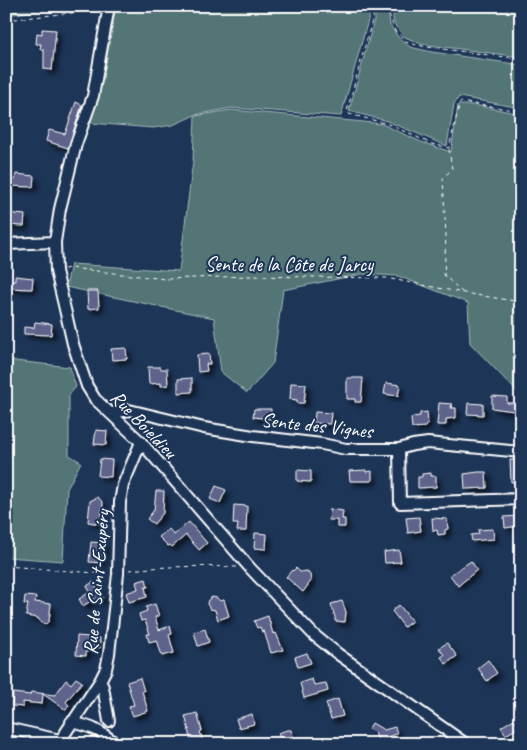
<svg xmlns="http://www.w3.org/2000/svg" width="527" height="750" font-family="Caveat,sans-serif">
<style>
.green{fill:#527475;stroke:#a8baba}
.building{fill:#5d648b;stroke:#fff;filter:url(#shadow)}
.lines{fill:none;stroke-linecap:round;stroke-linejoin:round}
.minor-casing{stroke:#fff;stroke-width:14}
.path{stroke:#fff;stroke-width:1;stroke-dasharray:4 4;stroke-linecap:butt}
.minor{stroke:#1d3557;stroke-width:10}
.labels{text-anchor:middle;stroke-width:4;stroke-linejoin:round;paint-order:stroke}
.street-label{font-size:20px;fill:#fff;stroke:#1d3557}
</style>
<defs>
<filter id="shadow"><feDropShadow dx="4" dy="4" stdDeviation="2.5" flood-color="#0009"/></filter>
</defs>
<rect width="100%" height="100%" fill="#1d3557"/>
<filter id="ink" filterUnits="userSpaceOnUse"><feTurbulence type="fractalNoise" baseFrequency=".02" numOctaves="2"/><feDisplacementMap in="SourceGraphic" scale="10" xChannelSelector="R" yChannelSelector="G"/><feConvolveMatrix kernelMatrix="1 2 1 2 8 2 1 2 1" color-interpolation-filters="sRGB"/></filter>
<g filter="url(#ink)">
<g class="green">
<path d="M 6,6 L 74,6 L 6,15 Z"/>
<path d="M 116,6 L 372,6 L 341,116 L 231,108 L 195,115 L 173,125 L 153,128 L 90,123 L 103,79 Z"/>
<path d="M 378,6 L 388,6 L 390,25 L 398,37 L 410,47 L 432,52 L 521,65 L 521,108 L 459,97 L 454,104 L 447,146 L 387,121 L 349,111 Z"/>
<path d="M 393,6 L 521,6 L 521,57 L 421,44 L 405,37 L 396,27 L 393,20 Z"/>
<path d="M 458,105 L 474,105 L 521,114 L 521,396 L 470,343 L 468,303 L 398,276 L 362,274 L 283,290 L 273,363 L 247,393 L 221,372 L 214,318 L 66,287 L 71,264 L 179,271 L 193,161 L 195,116 L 231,110 L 364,122 L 382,124 L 421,142 L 451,152 Z"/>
<path d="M 6,360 L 70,367 L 76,387 L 69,395 L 69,455 L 81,462 L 67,489 L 63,561 L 6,557 Z"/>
</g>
<g class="building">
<path d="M 42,29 L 56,30 L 52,70 L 44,69 L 44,50 L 40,49 L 41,44 L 36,44 L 37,33 L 42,34 Z"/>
<path d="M 76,102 L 82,105 L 68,148 L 46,141 L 49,130 L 65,134 Z"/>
<path d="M 16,174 L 34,176 L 33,187 L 6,186 L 6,179 L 15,180 Z"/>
<path d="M 7,213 L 25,215 L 24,226 L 6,225 Z"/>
<path d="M 15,276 L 33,278 L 32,289 L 6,288 L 6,281 L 15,281 Z"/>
<path d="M 87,291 L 98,291 L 99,308 L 88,309 Z"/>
<path d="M 35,322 L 52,324 L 51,335 L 24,334 L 24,327 L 34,328 Z"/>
<path d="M 126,348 L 127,359 L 112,360 L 111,349 Z"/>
<path d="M 209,354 L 210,364 L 206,364 L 207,371 L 198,372 L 197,355 Z"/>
<path d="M 148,367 L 160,367 L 161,369 L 167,369 L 168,385 L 161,386 L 161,383 L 149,384 Z"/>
<path d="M 192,378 L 192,392 L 178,393 L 178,379 Z"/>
<path d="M 347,378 L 363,378 L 361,402 L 355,402 L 355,399 L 347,399 Z"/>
<path d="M 291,383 L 306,384 L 304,403 L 297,403 L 297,400 L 290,399 Z"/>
<path d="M 386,383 L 400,385 L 398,396 L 384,394 Z"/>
<path d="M 492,396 L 507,397 L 507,403 L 515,403 L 514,411 L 492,408 Z"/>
<path d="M 439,403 L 452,404 L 451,408 L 456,408 L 456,418 L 446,419 L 446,425 L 437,425 Z"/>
<path d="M 468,403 L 483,404 L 483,415 L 467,414 Z"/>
<path d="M 254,409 L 271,409 L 271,419 L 253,417 Z"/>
<path d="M 315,412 L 331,413 L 330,424 L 314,423 Z"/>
<path d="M 427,412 L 428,424 L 426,424 L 426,427 L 412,428 L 411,419 L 413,417 L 420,416 L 420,413 Z"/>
<path d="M 96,430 L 107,431 L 106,445 L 94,444 Z"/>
<path d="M 100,459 L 112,460 L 111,477 L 98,476 Z"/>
<path d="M 510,460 L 515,460 L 516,472 L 521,472 L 521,482 L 511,482 Z"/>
<path d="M 297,470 L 311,471 L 311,482 L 297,481 Z"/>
<path d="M 366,470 L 366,472 L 372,471 L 372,481 L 350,481 L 349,471 Z"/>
<path d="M 478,472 L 486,472 L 487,488 L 465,489 L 464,474 Z"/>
<path d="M 431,473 L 431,476 L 436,476 L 436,487 L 418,488 L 418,477 L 422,477 L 422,474 Z"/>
<path d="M 216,486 L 226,490 L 220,503 L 210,499 Z"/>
<path d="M 156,491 L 164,491 L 163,513 L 154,524 L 147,519 L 154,510 Z"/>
<path d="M 98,497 L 103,503 L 101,524 L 88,522 L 90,501 Z"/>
<path d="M 234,505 L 247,506 L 246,531 L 237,531 L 238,524 L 233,524 Z"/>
<path d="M 330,509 L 343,511 L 342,519 L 345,519 L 345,527 L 337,527 L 337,520 L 329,520 Z"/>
<path d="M 518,516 L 519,526 L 505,528 L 504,517 Z"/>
<path d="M 419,517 L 421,531 L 408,533 L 406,518 Z"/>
<path d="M 432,518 L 447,519 L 448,529 L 445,530 L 445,534 L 438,535 L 437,530 L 433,531 Z"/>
<path d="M 189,522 L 207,543 L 199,550 L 186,535 L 172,547 L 170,545 L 168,546 L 159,537 L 169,529 L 174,535 Z"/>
<path d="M 493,529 L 494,539 L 472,541 L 471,535 L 479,534 L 478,530 Z"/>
<path d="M 255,533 L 267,534 L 266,549 L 254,548 Z"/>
<path d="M 91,542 L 103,543 L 101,563 L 89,562 Z"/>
<path d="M 399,550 L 401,562 L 385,563 L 384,552 Z"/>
<path d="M 471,561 L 477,570 L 458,586 L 450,575 Z"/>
<path d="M 296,568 L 300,572 L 307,571 L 310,575 L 311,581 L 303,592 L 286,577 L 292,570 L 293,571 Z"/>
<path d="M 146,579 L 148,587 L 145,587 L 147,597 L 129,602 L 126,593 L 138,589 L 136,582 Z"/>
<path d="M 93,582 L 103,598 L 96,602 L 94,599 L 83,606 L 79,599 L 90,592 L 87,586 Z"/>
<path d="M 25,596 L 36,597 L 35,602 L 51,604 L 49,621 L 46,624 L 41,623 L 38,618 L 26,616 L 28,604 L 24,604 Z"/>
<path d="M 212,597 L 217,598 L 220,601 L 224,600 L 229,616 L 218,620 L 215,610 L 210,609 L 207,604 L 208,600 Z"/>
<path d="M 342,601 L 346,612 L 345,622 L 335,621 L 335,617 L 331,604 Z"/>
<path d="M 155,604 L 159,616 L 155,617 L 159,630 L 170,626 L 172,634 L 169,635 L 174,653 L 162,656 L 157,640 L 149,642 L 147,634 L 150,634 L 145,620 L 141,621 L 139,614 L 147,611 L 146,607 Z"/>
<path d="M 399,605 L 412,621 L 404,627 L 392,611 Z"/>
<path d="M 268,616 L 273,634 L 276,633 L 283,650 L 271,653 L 264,631 L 262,632 L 260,627 L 257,628 L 254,621 Z"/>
<path d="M 205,629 L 209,642 L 198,646 L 194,632 Z"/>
<path d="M 77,636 L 100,638 L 100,648 L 90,647 L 88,652 L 86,651 L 86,656 L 76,655 Z"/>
<path d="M 447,643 L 457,656 L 446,664 L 441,657 L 444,655 L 439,648 Z"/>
<path d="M 307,653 L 311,663 L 298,667 L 295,657 Z"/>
<path d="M 488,660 L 497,673 L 487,681 L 478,668 Z"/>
<path d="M 76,678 L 82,682 L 66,702 L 69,705 L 66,710 L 43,694 L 42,704 L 23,702 L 23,707 L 12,706 L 13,693 L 30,695 L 31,692 L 55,695 L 66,680 L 71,684 Z"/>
<path d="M 140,678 L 144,691 L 142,691 L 148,711 L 133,716 L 129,706 L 134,705 L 127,682 Z"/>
<path d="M 312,679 L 314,685 L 326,683 L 328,691 L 304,698 L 300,683 Z"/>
<path d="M 338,699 L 343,716 L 331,719 L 326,703 Z"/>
<path d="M 197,713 L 202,731 L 200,732 L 204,744 L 192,744 L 188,730 L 189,730 L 185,716 Z"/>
<path d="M 252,714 L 254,724 L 239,728 L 236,719 Z"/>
<path d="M 514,719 L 519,727 L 506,735 L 501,727 Z"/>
<path d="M 372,723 L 384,730 L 395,727 L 397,734 L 387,737 L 384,744 L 376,744 L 378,740 L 375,733 L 369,729 Z"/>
<path d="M 287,730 L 291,730 L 296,744 L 276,744 L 276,742 L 281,741 L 278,733 Z"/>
</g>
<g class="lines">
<g class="minor-casing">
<g id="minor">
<path d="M 109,6 L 93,96 L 76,144 L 60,209 L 55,242 L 56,271 L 64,305 L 73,344 L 87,386 L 95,399 L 141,442 L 250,568 L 314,635 L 338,654 L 466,744"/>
<path d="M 6,244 L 55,242"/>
<path d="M 112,413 L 129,410 L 204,428 L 253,436 L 322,444 L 346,449 L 399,449 L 413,445 L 428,443 L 521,452"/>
<path d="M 399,449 L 400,503 L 521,499"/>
<path d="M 100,681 L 103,687 L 109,721"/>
<path d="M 71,722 C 91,726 101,731 116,744"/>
<path d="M 6,728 L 60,740"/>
<path d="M 58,744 L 100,681 L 106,669 L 109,654 L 118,574 L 120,502 L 123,485 L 141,442"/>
</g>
</g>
<g class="path">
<path d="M 376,6 L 347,111 L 349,114 L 388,124 L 432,144 L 449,148 L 460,102 L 521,111"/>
<path d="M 389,6 L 389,14 L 395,31 L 408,43 L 427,47 L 521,59"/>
<path d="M 6,20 L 98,10"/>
<path d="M 449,149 L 452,169 L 443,178 L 446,236 L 444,275 L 463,293"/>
<path d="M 64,269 L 70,268 L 165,279 L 249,276 L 386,278 L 464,293 L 521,302"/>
<path d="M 6,566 L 108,574"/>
<path d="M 129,570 C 165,566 201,566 237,567"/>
<path d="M 85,744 L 86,737"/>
</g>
<use href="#minor" class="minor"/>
</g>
</g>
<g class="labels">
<g class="street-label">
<text x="289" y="271">Sente de la Côte de Jarcy</text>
<text transform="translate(144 424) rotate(46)" y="7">Rue Boieldieu</text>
<text transform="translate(317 425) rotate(6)" y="7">Sente des Vignes</text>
<text transform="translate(96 582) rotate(-85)" y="7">Rue de Saint-Exupéry</text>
</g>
</g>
<rect width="527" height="750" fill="none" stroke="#1d3557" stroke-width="25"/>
<rect x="12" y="12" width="502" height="725" fill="none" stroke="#fff" stroke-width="2" filter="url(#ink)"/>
</svg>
